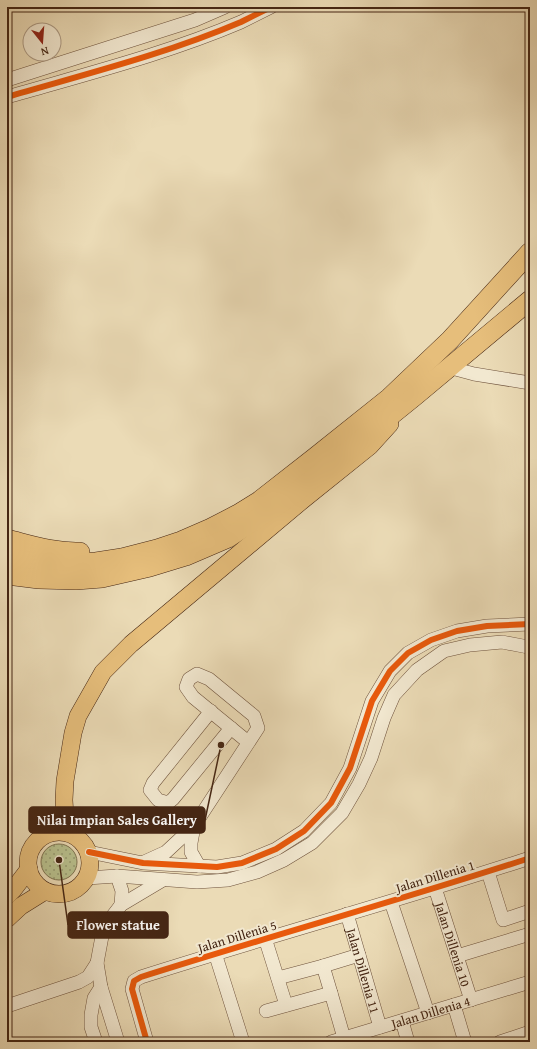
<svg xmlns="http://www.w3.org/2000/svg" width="537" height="1049" font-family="'Gentium Book Plus',serif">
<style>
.grass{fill:url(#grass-dots);stroke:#7e7250}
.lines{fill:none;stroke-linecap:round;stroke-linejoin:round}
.minor-casing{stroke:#6e523c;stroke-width:14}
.major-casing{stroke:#442513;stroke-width:18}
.highway-casing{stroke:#442513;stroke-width:20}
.minor{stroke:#f2e8d0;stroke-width:13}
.major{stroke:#e6be7b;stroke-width:17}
.highway{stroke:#e6be7b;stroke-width:19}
.cycleway-casing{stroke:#f2e8d0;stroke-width:8}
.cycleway{stroke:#e8590c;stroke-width:6}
.labels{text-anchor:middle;stroke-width:4;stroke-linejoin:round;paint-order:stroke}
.street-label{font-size:13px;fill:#442513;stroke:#f2e8d0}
.leader{fill:none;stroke:#442513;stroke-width:1.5}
.callout-dot{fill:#442513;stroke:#f2e8d0;stroke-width:1.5}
.callout{fill:#442513;stroke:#442513;stroke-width:1.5}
.callout-label{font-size:14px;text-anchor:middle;font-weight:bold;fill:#fff}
</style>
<defs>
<pattern id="grass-dots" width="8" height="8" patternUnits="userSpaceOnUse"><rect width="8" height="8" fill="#b8c08d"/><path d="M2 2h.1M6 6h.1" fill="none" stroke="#979c72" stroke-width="1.8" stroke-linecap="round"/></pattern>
</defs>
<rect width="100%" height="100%" fill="#ebdbb6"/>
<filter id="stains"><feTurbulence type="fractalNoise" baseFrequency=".005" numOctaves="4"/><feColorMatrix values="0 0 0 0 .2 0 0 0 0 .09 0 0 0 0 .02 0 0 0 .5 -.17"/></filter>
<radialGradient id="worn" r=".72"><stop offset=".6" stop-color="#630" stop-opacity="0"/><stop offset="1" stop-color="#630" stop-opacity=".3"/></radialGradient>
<circle class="grass" cx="59" cy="862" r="18"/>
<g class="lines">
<g class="minor-casing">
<g id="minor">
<path d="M 7,80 L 195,20 L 225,7"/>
<path d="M 7,97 C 86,74 166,54 241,22 C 251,17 261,12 271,7"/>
<path d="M 448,367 L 474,374 L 530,383"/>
<path d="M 211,711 L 153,783 L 150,790 L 158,800 L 168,803 L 173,799 L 231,728"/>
<path d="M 194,826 L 191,843 L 191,852 L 199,866"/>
<path d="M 89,852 L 143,863 L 217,867 L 242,863 L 276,849 L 304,831 L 331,803 L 350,768 L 372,701 L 390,671 L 408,653 L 431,640 L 457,631 L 487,626 L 530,624"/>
<path d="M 144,862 L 166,852 L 194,826 L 258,728 L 254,716 L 209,679 L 197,674 L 189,679 L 186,687 L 193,697 L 248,742"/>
<path d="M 488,872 L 503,920 L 530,911"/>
<path d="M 117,876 L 122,891 L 121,905"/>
<path d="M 87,878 L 117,876 L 197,882 L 228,880 L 257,872 L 284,860 L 312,843 L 342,813 L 359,784 L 371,758 L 384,718 L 394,695 L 417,670 L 444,651 L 470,645 L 502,642 L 528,647"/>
<path id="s1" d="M 435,888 L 471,1000"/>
<path d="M 391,902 L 428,1013"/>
<path id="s2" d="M 347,914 L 380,1027"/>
<path d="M 265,938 L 286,1005"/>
<path d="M 215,953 L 243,1042"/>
<path d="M 457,956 L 530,934"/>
<path d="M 278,978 L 323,966"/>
<path d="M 331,993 L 323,966 L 359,955"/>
<path d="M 454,1005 L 465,1042"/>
<path d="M 7,1006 L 79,982 L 88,977 L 97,963"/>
<path d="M 266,1011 L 331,993 L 344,1038"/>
<path d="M 402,1021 L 408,1042"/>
<path d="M 96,1042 L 91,1027 L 91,1015 L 94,998 L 101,987"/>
<path d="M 118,1042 L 101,987 L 97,963 L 103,931 L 111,918 L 121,905 L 163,880"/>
<path d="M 147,1042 L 132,989 L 134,981 L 141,977 C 270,936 401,900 530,858"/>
<path id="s3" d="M 331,1042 L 530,982"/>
<path d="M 500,1042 L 530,1032"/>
</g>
</g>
<g class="major-casing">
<g id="major">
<circle cx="59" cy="863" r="31"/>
<path d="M 66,832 L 64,800 L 65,781 L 73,733 L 78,716 L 103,672 L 131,644 L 304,499 L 370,446 L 390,424"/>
<path d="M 7,896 L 13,890 L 29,869"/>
<path d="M 7,919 L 21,906 L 45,891"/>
</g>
</g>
<g class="highway-casing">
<g id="highway">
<path d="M 7,539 C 31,545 55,553 80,552"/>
<path d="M 7,557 L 30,562 L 59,564 L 96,562 L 122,558 L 157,549 L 181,541 L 211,528 L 238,514 L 259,501 L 314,458 L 389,398 L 450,340 L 530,252"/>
<path d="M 7,575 L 39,579 L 76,580 L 102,578 L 150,567 L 186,556 L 228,538 L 290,497 L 415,396 L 530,300"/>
</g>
</g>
<use href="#minor" class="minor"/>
<use href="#major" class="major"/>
<use href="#highway" class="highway"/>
<g class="cycleway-casing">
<g id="cycleway">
<path d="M 7,97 C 86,74 166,54 241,22 C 251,17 261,12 271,7"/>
<path d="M 89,852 L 143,863 L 217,867 L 242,863 L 276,849 L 304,831 L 331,803 L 350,768 L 372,701 L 390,671 L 408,653 L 431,640 L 457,631 L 487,626 L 530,624"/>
<path d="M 147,1042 L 132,989 L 134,981 L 141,977 C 270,936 401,900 530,858"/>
</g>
</g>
<use href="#cycleway" class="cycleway"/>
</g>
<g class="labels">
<g class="street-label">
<text transform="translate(435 876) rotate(-17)" y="5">Jalan Dillenia 1</text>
<text transform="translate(237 936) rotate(-17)" y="5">Jalan Dillenia 5</text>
<text dy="5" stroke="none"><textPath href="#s1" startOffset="59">Jalan Dillenia 10</textPath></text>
<text dy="5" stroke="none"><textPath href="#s2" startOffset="59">Jalan Dillenia 11</textPath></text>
<text dy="5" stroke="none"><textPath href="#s3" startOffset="104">Jalan Dillenia 4</textPath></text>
</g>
</g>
<path class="leader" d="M221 745L205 820M59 860L68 925"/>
<g class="callout-dot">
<circle cx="221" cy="745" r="4"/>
<circle cx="59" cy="860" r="4"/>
</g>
<g class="callout">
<rect x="29" y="807" width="176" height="26" rx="4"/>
<rect x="68" y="912" width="100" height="26" rx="4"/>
</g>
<g class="callout-label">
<text x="117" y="825">Nilai Impian Sales Gallery</text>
<text x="118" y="930">Flower statue</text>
</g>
<rect width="537" height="1049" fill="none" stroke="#ebdbb6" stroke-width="24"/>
<rect x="8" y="8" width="521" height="1033" fill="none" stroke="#442513" stroke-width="2"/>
<rect x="12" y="12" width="513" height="1025" fill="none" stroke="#442513"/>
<g transform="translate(42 42) rotate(163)"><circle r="19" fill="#f2e8d0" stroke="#ac9a84"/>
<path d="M0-3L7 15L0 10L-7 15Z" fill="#8f2418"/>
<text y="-6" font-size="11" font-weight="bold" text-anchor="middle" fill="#442513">N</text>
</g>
<rect width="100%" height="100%" filter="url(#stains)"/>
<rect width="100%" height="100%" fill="url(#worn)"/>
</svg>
